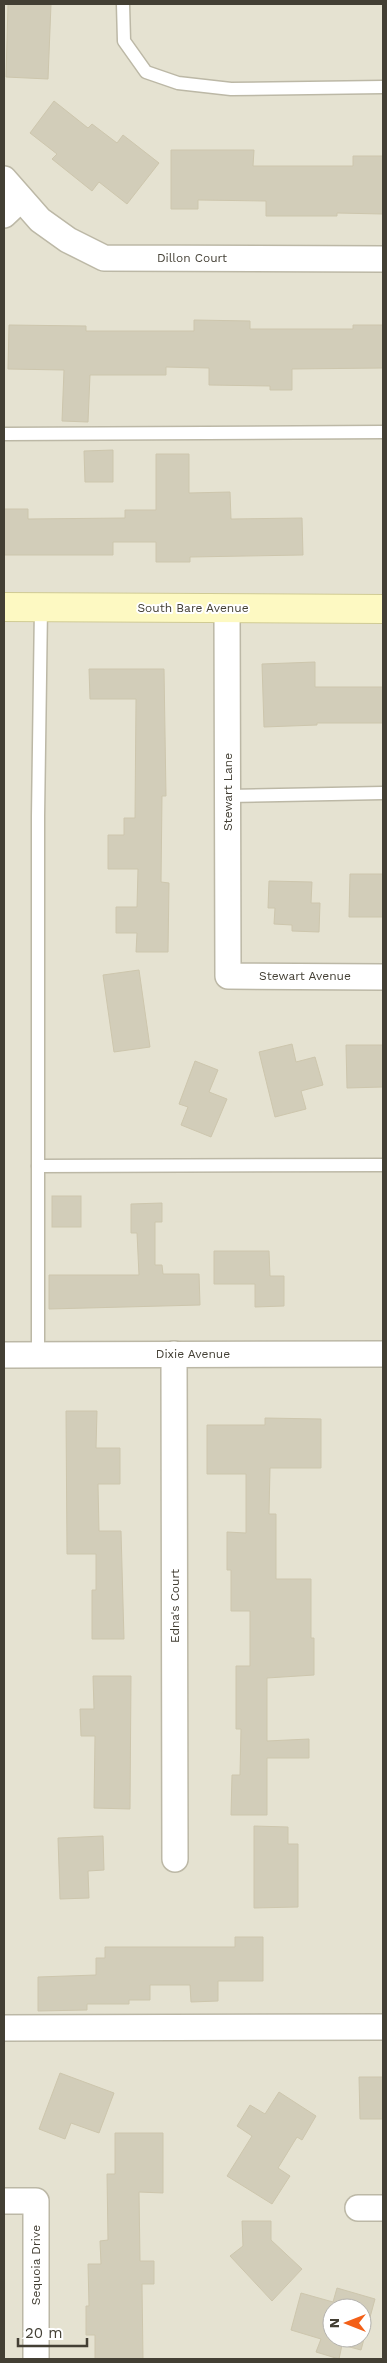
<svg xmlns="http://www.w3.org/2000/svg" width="387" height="2363" font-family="'Work Sans',sans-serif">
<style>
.residential{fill:#e5e2d1;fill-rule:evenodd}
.building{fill:#d2cdb9;stroke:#cdc6ad;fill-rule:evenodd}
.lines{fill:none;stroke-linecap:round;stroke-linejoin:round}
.lane-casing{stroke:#bcb8a6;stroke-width:15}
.street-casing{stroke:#bcb8a6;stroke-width:28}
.secondary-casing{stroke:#d0cb94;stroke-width:30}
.lane{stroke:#fff;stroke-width:12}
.street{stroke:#fff;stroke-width:25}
.secondary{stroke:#fdf9c2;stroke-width:28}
.labels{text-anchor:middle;stroke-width:4;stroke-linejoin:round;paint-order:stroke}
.street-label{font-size:12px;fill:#433f34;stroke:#fff}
</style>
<rect width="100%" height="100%" fill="#f1efe3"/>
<path class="residential" d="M 4,4 L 383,4 L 383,2359 L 4,2359 ZM 332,2308 L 362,2308 L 362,2338 L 332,2338 Z"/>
<g class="building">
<path d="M 8,4 L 51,4 L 48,79 L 6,77 Z"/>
<path d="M 54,101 L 88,128 L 92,124 L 117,143 L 123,135 L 159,163 L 127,204 L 99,182 L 92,191 L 52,159 L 57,154 L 30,133 Z"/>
<path d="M 171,150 L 254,150 L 253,166 L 353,166 L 353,156 L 383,156 L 383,214 L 337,213 L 337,216 L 266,216 L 266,201 L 198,200 L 198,209 L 171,209 Z"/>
<path d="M 194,320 L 250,321 L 250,329 L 353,329 L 353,325 L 383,325 L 383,368 L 292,369 L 292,390 L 270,390 L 270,386 L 209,385 L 209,368 L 166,367 L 166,375 L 90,375 L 88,422 L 62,421 L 64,370 L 8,369 L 9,325 L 86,326 L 86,331 L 194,331 Z"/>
<path d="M 113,450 L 113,482 L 85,482 L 84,451 Z"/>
<path d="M 156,454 L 189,454 L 189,493 L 230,492 L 231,519 L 302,518 L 303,555 L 190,557 L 190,562 L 156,562 L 156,542 L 113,542 L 113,555 L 4,555 L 4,509 L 28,509 L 28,519 L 125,518 L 125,510 L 156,510 Z"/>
<path d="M 315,662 L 315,687 L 383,687 L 383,723 L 317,723 L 317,725 L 264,727 L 262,664 Z"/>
<path d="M 89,669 L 164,669 L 166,796 L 162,796 L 161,882 L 169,883 L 168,952 L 136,952 L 137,933 L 116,933 L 116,907 L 137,907 L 138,869 L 108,869 L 108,835 L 124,835 L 124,818 L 135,818 L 136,699 L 90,699 Z"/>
<path d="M 350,874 L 383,874 L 383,917 L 349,917 Z"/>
<path d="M 269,881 L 312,882 L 311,903 L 320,903 L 319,932 L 292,931 L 292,925 L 274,924 L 275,908 L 268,908 Z"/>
<path d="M 139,970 L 150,1047 L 114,1052 L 103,975 Z"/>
<path d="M 292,1044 L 296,1062 L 315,1057 L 323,1085 L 301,1091 L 306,1109 L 275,1117 L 259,1052 Z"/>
<path d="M 346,1045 L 383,1045 L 383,1087 L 347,1088 Z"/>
<path d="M 195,1061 L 218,1070 L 209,1092 L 227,1099 L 211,1137 L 181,1125 L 188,1107 L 179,1104 Z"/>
<rect x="52" y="1196" width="29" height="31"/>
<path d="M 162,1203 L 162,1222 L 155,1222 L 155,1265 L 162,1265 L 163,1274 L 199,1274 L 200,1305 L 49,1309 L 49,1275 L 139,1275 L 137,1233 L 131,1233 L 131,1204 Z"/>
<path d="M 214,1251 L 269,1251 L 270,1276 L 284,1276 L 284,1306 L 255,1307 L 255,1284 L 214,1284 Z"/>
<path d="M 66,1411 L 97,1411 L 96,1448 L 120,1448 L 120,1484 L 98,1484 L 99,1531 L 121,1531 L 124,1639 L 92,1639 L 92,1590 L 96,1590 L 96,1554 L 67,1554 Z"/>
<path d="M 265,1418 L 321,1419 L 321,1468 L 270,1468 L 269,1514 L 276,1514 L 276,1579 L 311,1579 L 311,1638 L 314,1638 L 314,1675 L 267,1678 L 267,1741 L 309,1739 L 309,1758 L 267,1758 L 267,1815 L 231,1815 L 232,1775 L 240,1775 L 241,1729 L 236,1729 L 236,1666 L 250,1666 L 250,1611 L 231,1611 L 231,1570 L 227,1570 L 227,1532 L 246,1533 L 246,1474 L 207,1474 L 207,1425 L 265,1425 Z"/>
<path d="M 93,1676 L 131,1676 L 130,1809 L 94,1808 L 95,1736 L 81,1736 L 80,1709 L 94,1709 Z"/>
<path d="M 254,1826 L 288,1827 L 288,1844 L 298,1844 L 298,1907 L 254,1908 Z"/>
<path d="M 103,1836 L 104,1870 L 88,1871 L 89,1898 L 60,1899 L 58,1838 Z"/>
<path d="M 235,1937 L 263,1937 L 263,1981 L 218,1981 L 218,2001 L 191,2002 L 190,1985 L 150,1985 L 150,2000 L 129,2000 L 129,2004 L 87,2004 L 87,2010 L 38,2011 L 38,1977 L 96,1975 L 96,1958 L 105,1958 L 105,1947 L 235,1947 Z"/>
<path d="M 60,2073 L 114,2093 L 99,2133 L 71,2123 L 65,2139 L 39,2129 Z"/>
<path d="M 359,2077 L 383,2077 L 383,2119 L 360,2119 Z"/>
<path d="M 279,2092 L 316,2116 L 302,2140 L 297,2137 L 278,2168 L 290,2176 L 272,2204 L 227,2176 L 252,2136 L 237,2126 L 250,2105 L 265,2114 Z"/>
<path d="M 115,2133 L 163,2133 L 163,2193 L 139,2192 L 140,2261 L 154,2261 L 154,2284 L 142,2284 L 143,2359 L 95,2359 L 95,2335 L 86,2335 L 86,2306 L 89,2306 L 88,2264 L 101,2264 L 100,2241 L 108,2240 L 107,2174 L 115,2174 Z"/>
<path d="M 242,2221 L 271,2221 L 271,2240 L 302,2269 L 272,2301 L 230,2256 L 243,2246 Z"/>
<path d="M 337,2288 L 375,2299 L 361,2350 L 342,2345 L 339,2359 L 316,2352 L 321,2339 L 291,2330 L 301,2293 L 333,2302 ZM 332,2308 L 362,2308 L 362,2338 L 332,2338 Z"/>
</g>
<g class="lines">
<g class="lane-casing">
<g id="lane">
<path d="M 123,4 L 124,41 L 146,72 L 178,83 L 231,89 L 383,87"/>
<path d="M 4,434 L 383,432"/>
<path d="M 228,796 L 383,793"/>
<path d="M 38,1166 L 383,1165"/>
<path d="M 38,1355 L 38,817 L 41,607"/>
</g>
</g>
<g class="street-casing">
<g id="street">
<path d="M 4,179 L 40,220 L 68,240 L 104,258 L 383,259"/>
<path d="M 4,215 L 21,199"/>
<path d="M 227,608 L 228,976 L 383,977"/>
<path d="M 174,1354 L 175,1859"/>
<path d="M 4,1355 L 383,1354"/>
<path d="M 4,2028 L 383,2027"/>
<path d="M 4,2201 L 36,2201 L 36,2359"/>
<path d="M 358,2208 L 383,2208"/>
</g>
</g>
<g class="secondary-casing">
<path id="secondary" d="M 4,607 L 383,609"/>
</g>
<use href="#lane" class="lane"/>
<use href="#street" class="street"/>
<use href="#secondary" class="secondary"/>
</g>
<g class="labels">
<g class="street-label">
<text x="192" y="262">Dillon Court</text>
<text x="193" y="612">South Bare Avenue</text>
<text transform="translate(228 792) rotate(-90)" y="4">Stewart Lane</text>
<text x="305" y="980">Stewart Avenue</text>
<text x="193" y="1358">Dixie Avenue</text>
<text transform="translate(175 1606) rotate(-90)" y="4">Edna's Court</text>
<text transform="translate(36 2265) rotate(-90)" y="4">Sequoia Drive</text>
</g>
</g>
<rect width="387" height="2363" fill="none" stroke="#433f34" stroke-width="10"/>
<g transform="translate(347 2323) rotate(270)"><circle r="24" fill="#ffffff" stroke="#b4b2ae"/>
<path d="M0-4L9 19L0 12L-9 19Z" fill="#f36018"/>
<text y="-8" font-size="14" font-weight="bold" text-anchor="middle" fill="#433f34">N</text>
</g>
<path d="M18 2338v8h69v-8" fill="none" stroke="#433f34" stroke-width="2.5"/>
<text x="25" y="2338" font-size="15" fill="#433f34" stroke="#ffffff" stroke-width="4" paint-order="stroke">20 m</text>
</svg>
